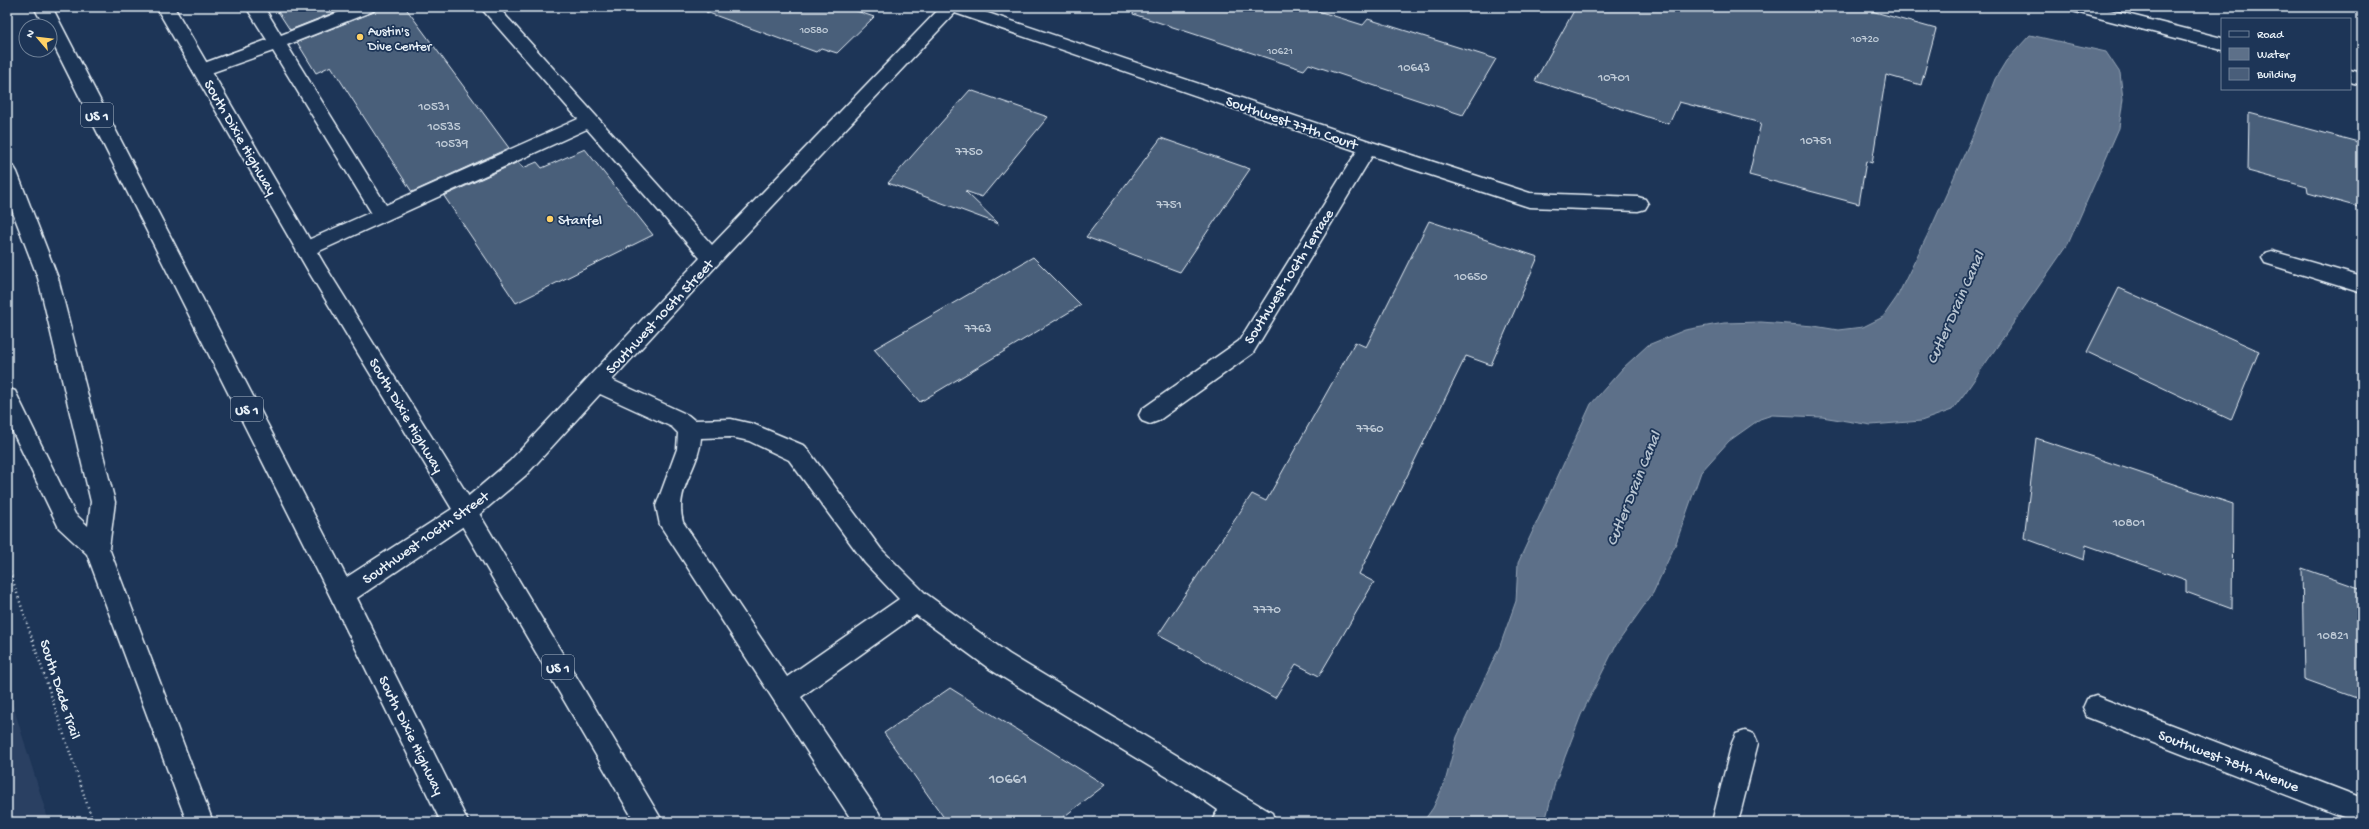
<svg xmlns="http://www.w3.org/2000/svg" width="2369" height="829" font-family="'Gochi Hand',sans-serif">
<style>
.built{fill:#2a4162}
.water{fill:#5d7089;stroke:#95a4b5}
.building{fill:#495e7a;stroke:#e8f1f8}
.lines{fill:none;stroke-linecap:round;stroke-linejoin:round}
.minor-casing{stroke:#e8f1f8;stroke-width:3}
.highway-casing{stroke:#e8f1f8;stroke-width:3}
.path{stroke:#e8f1f8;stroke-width:2.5;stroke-dasharray:1 3.5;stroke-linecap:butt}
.minor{fill:#1d3557;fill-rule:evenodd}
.highway{fill:#1d3557;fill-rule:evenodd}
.poi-dot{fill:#ffd166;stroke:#1d3557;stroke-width:1.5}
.labels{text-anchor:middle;stroke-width:3.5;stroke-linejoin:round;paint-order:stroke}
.far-number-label{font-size:11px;fill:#c0ccd8}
.far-poi-label{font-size:13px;fill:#e8f1f8;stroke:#1d3557;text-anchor:start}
.number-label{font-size:13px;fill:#c0ccd8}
.shield{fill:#1d3557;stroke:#abb9c8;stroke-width:1}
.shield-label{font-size:14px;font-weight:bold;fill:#e8f1f8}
.street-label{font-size:15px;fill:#e8f1f8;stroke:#1d3557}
.poi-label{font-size:15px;fill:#e8f1f8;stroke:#1d3557;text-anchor:start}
.water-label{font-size:16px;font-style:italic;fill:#b7c4d1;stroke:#1d3557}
.near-number-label{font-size:16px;fill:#c0ccd8}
</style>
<rect width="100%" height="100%" fill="#1d3557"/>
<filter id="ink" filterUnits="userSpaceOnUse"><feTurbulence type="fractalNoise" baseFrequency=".025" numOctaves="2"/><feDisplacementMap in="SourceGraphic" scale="8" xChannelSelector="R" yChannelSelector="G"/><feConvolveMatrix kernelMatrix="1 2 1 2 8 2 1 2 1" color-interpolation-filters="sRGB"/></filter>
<g filter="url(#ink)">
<path class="built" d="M 7,686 L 49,822 L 7,822 Z"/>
<path class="water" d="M 2030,35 L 2106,52 L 2120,73 L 2123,99 L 2119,128 L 2068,244 L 1965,393 L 1952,410 L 1921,421 L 1871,425 L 1822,417 L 1772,415 L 1760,419 L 1729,441 L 1701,472 L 1676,543 L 1653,593 L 1616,645 L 1581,715 L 1555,783 L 1545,822 L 1423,822 L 1433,808 L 1445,782 L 1457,737 L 1500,646 L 1516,601 L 1518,563 L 1591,404 L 1623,368 L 1648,345 L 1685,330 L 1724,323 L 1761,322 L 1814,326 L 1838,330 L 1863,327 L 1883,317 L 1897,297 L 1931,228 L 1973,135 L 1995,79 L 2006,61 Z"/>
<g class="building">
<path d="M 275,7 L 348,7 L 290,30 Z"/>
<path d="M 377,7 L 405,7 L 509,148 L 412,192 L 331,66 L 316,73 L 297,42 L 374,12 Z"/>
<path d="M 707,7 L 845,7 L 874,17 L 837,53 L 821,48 L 816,52 L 706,12 Z"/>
<path d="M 1134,7 L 1305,7 L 1363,25 L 1368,19 L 1496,59 L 1463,115 L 1309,64 L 1304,70 L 1133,14 Z"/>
<path d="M 1576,7 L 1857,7 L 1936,29 L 1921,85 L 1886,75 L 1872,163 L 1866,161 L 1859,204 L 1749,175 L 1761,123 L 1679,102 L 1669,124 L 1535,81 Z"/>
<path d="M 970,90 L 1048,117 L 982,197 L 965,191 L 999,224 L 888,183 Z"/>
<path d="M 2249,113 L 2362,143 L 2362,208 L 2308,193 L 2307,187 L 2248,171 Z"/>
<path d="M 1161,138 L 1250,169 L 1180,272 L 1086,237 Z"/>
<path d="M 585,149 L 653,235 L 516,303 L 444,196 L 518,162 L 523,168 L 537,162 L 542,168 Z"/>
<path d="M 1429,221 L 1538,257 L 1491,365 L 1466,356 L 1359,574 L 1374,582 L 1319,676 L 1296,664 L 1275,698 L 1158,635 L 1252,494 L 1266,501 L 1355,342 L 1366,347 Z"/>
<path d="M 1033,257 L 1081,305 L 920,402 L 874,349 Z"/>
<path d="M 2119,288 L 2259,351 L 2231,420 L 2087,352 Z"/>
<path d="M 2036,438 L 2233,504 L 2232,609 L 2186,592 L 2186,580 L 2086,545 L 2084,560 L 2024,538 Z"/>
<path d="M 2302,568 L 2362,589 L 2362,700 L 2304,679 Z"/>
<path d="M 950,688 L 1105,785 L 1057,822 L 947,822 L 884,733 Z"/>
</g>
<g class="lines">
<g class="minor-casing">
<g id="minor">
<path d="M 246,7 L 264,7 L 281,35 L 352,7 L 376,7 L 373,11 L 287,45 L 386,205 L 578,119 L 480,7 L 498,7 L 712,245 L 941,7 L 970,7 L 1375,143 L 1530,193 L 1638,197 L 1645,199 L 1648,204 L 1645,209 L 1638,211 L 1529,207 L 1372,156 L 1253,353 L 1158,421 L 1150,424 L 1142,421 L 1139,415 L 1142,409 L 1239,341 L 1357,151 L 955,13 L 719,263 L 612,380 L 688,415 L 694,420 L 731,419 L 753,424 L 805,446 L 881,549 L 925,593 L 1009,654 L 1272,813 L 1275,822 L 1211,822 L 1218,810 L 1192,792 L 991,670 L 916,615 L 801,697 L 879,813 L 882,822 L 853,822 L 660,525 L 656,506 L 677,449 L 678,433 L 672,427 L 600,394 L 526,475 L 474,519 L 351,602 L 342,605 L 333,602 L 330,594 L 333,586 L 458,505 L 510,461 L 700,258 L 587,129 L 313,254 L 306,256 L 299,254 L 296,249 L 299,244 L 371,212 L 273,51 L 202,76 L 196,74 L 193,70 L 196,66 L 267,40 ZM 731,437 L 749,441 L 789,460 L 865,563 L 899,599 L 787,677 L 683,522 C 674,489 699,469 701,438 Z"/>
<path d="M 2069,7 L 2099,7 L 2222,38 L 2222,50 L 2072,11 Z"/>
<path d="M 2350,70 L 2362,73 L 2362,85 L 2350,82 Z"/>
<path d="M 7,165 L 14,167 L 17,172 L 58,278 L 115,502 L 109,548 L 213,822 L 187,822 L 87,554 L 59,528 L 7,420 L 7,388 L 15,391 L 75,514 L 88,526 L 91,502 L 38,278 L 7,197 Z"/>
<path d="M 2272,251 L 2362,277 L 2362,293 L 2265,263 L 2262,258 L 2265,253 Z"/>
<path d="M 2096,696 L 2362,798 L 2362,822 L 2356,822 L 2087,717 L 2083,708 L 2087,699 Z"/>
<path d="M 1745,731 L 1754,734 L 1758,743 L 1738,822 L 1712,822 L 1732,743 L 1736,734 Z"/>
</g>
</g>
<g class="highway-casing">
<g id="highway">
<path d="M 34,7 L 52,7 L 351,586 L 468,822 L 441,822 L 333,602 L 50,38 L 50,26 L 44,26 Z"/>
<path d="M 156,7 L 174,7 L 324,264 L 474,505 L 663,822 L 635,822 L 458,519 L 310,274 Z"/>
</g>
</g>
<path class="path" d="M 7,563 L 93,822"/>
<use href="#minor" class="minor"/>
<use href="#highway" class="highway"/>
</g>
</g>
<g class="poi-dot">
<circle cx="360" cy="37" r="4"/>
<circle cx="550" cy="219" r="4"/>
</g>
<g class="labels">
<g class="far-number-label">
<text x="814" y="33">10580</text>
<text x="1865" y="42">10720</text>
<text x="1280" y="54">10621</text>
</g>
<g class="far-poi-label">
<text x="368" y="35">Austin's<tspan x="368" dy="15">Dive Center</tspan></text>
</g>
<g class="number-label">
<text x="1414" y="71">10643</text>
<text x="1614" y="81">10701</text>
<text x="434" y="110">10531</text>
<text x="444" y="130">10535</text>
<text x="1816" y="144">10751</text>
<text x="452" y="147">10539</text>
<text x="969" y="155">7750</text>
<text x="1169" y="208">7751</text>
<text x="1471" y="280">10650</text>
<text x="978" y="332">7763</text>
<text x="1370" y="432">7760</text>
<text x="2129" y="526">10801</text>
<text x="1267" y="613">7770</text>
<text x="2333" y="639">10821</text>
</g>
<g class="shield">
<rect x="81" y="103" width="32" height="24" rx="3"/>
<rect x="231" y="397" width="32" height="24" rx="3"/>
<rect x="542" y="655" width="32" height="24" rx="3"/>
</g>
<g class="shield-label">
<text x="97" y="120">US 1</text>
<text x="247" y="414">US 1</text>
<text x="558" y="672">US 1</text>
</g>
<g class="street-label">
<text transform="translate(1292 122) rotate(19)" y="5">Southwest 77th Court</text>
<text transform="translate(241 137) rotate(60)" y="5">South Dixie Highway</text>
<text transform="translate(1288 276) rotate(-58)" y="5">Southwest 106th Terrace</text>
<text transform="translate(659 316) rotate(-47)" y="5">Southwest 106th Street</text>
<text transform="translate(407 415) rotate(59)" y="5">South Dixie Highway</text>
<text transform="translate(425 537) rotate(-35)" y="5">Southwest 106th Street</text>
<text transform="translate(61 689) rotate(72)" y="5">South Dade Trail</text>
<text transform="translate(412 735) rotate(64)" y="5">South Dixie Highway</text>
<text transform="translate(2229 760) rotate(21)" y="5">Southwest 78th Avenue</text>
</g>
<g class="poi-label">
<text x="558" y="224">Stanfel</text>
</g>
<g class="water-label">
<text transform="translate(1954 307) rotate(-66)" y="6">Cutler Drain Canal</text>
<text transform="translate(1632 488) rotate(-68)" y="6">Cutler Drain Canal</text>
</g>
<g class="near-number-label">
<text x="1008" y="783">10661</text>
</g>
</g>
<rect width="2369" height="829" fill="none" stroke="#1d3557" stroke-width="24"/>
<rect x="12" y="12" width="2345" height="805" fill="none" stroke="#e8f1f8" stroke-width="1.5" filter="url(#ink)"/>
<rect x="2221" y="18" width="130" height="72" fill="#1d3557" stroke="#6e8097"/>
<rect x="2229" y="31" width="20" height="6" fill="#1d3557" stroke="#6e8097"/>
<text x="2257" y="38" font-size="12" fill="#e8f1f8">Road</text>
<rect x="2229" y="48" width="20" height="12" fill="#5d7089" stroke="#6e8097"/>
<text x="2257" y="58" font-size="12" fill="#e8f1f8">Water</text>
<rect x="2229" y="68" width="20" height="12" fill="#495e7a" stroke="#6e8097"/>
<text x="2257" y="78" font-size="12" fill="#e8f1f8">Building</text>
<g transform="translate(38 38) rotate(298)"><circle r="19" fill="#1d3557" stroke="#6e8097"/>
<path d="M0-3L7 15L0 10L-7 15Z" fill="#ffd166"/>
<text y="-6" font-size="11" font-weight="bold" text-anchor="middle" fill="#e8f1f8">N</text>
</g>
</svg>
